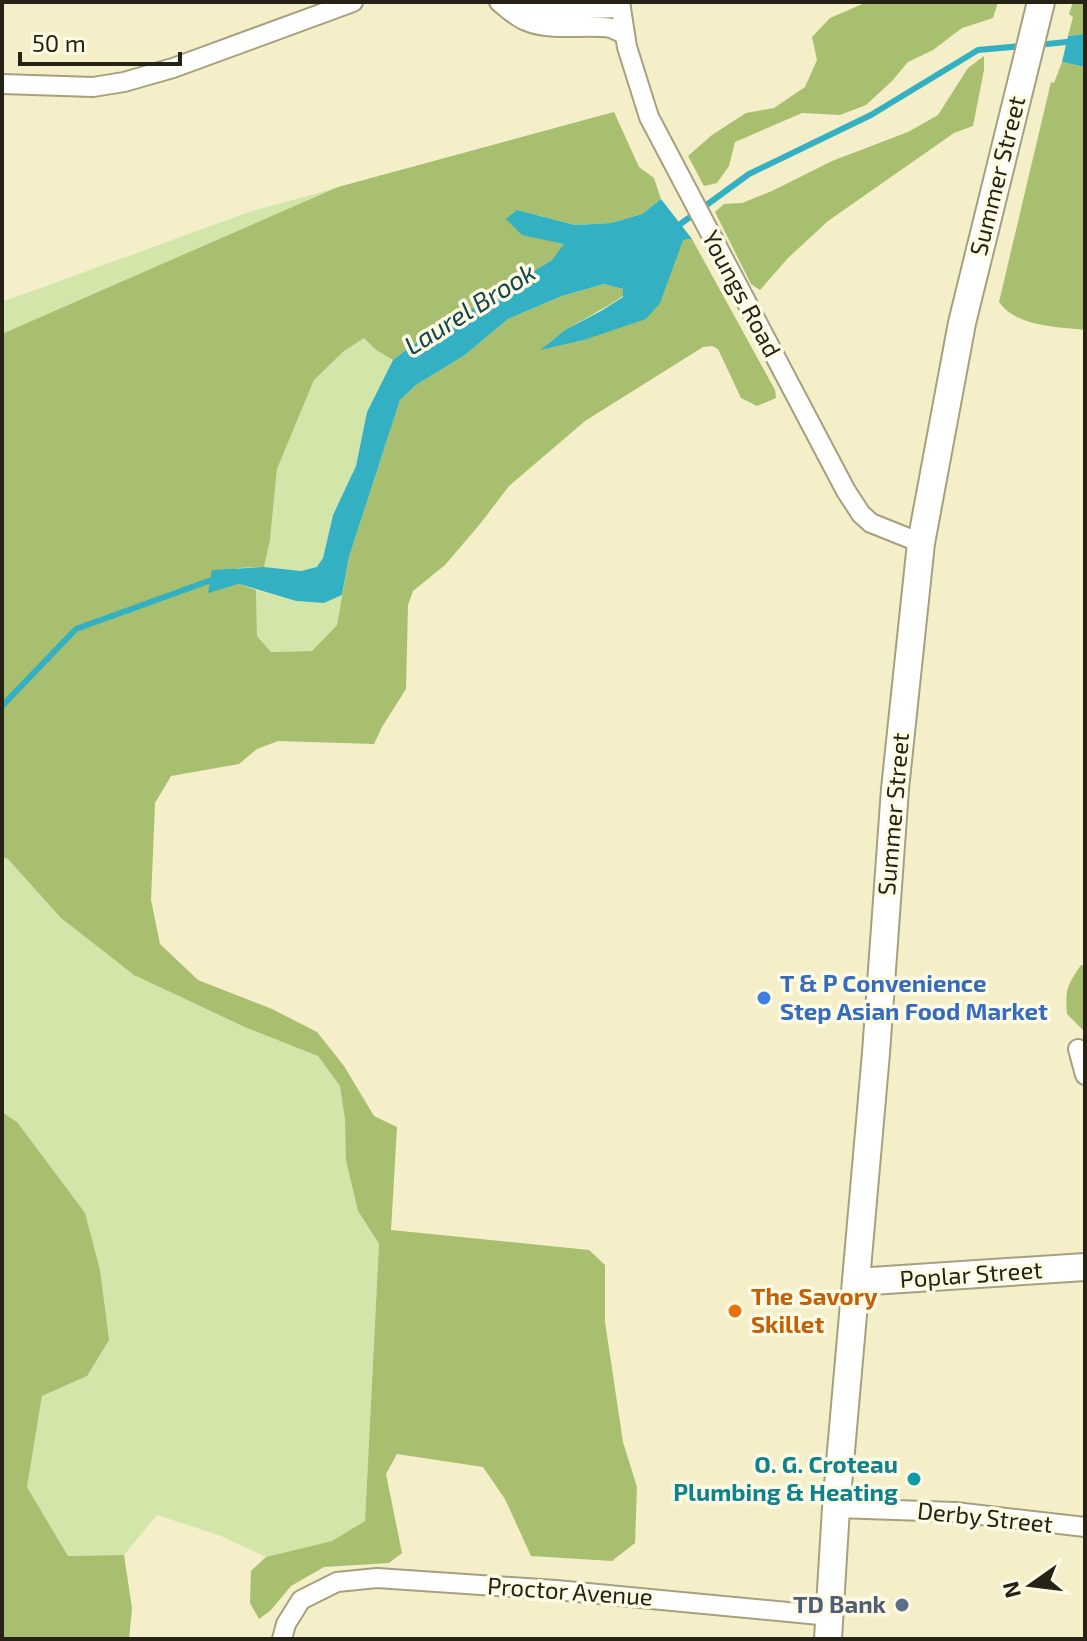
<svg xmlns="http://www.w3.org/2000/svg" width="1087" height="1641" font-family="'Exo 2',sans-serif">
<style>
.green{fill:#d3e6aa}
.forest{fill:#a8bf70}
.water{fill:#34b0c3}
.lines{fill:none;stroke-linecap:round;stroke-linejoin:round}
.stream{stroke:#34b0c3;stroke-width:6}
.minor-casing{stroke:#a5a07d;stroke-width:22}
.secondary-casing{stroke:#a5a07d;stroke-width:30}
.minor{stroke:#fff;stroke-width:18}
.secondary{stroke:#fff;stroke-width:26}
.shop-dot{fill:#3f7fe0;stroke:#fefbe5;stroke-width:3}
.food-dot{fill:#e8710a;stroke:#fefbe5;stroke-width:3}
.culture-dot{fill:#0f9aa8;stroke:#fefbe5;stroke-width:3}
.service-dot{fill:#5c6f8a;stroke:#fefbe5;stroke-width:3}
.labels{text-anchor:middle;stroke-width:7;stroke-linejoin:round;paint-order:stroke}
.street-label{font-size:24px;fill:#262316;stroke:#fefbe5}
.shop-label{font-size:24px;font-weight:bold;fill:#366cbe;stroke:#fefbe5;text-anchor:start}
.food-label{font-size:24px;font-weight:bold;fill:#c56008;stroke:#fefbe5;text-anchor:start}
.culture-label{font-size:24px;font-weight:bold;fill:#0d838f;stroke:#fefbe5;text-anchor:end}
.service-label{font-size:24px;font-weight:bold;fill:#4e5e75;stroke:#fefbe5;text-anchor:end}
.water-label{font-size:26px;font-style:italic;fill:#11464f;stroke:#fefbe5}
</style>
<rect width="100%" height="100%" fill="#f4eec9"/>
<g class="green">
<path d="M 614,112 L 2,359 L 2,302 L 252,211 Z"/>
<path d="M 364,337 L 376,350 L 393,360 L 367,412 L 356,466 L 333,515 L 323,558 L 317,568 L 301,571 L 264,567 L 270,540 L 277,469 L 314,380 L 344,351 Z"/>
<path d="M 256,590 L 296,601 L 324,603 L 342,595 L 337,625 L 312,651 L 271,652 L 257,636 Z"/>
<path d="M 2,857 L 8,859 L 247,1028 L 318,1056 L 340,1086 L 358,1211 L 379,1244 L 365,1521 L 332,1541 L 266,1557 L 221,1536 L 157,1515 L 124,1555 L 68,1556 L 27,1487 L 42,1396 L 87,1376 L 17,1122 L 2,1112 Z"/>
</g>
<g class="forest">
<path d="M 867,2 L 998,2 L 993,18 L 962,28 L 933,50 L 908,62 L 892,81 L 866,105 L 840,115 L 802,113 L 735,142 L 729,166 L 717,183 L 704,186 L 688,156 L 712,135 L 746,113 L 774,108 L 805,87 L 817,60 L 812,37 L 830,18 Z"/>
<path d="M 1073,2 L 1085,2 L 1085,34 L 1068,36 L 1073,17 L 1069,14 Z"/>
<path d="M 984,56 L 984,70 L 973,126 L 954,133 L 828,221 L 788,258 L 760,290 L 751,284 L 715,212 L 724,204 L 742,203 L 772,191 L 832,161 L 908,132 L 938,115 L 968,68 Z"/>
<path d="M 1062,62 L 1085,67 L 1085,330 C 1058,327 1016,327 999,302 L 1051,82 L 1054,83 Z"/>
<path d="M 614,112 L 639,167 L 654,178 L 661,199 L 642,214 L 611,223 L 575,225 L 517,210 L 565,244 L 552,260 L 411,346 L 393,360 L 376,350 L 364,338 L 344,351 L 314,380 L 277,469 L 270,540 L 264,567 L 238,568 L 209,592 L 239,584 L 256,590 L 257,636 L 271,652 L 312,651 L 337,625 L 349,557 L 400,400 L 416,385 L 465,355 L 508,319 L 562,296 L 604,284 L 623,289 L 623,296 C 597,314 564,327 542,349 L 584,340 L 683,240 L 692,239 L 775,390 L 776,398 L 757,406 L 741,398 L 718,349 L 712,346 L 703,347 L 585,421 L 509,486 L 480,524 L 445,565 L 413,591 L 408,605 L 406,689 L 382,727 L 374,744 L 278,741 L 257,749 L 239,764 L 171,776 L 155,803 L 151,900 L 160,944 L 198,980 L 272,1009 L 317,1032 L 344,1066 L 374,1116 L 397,1127 L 391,1230 L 589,1250 L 605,1265 L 605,1322 L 623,1442 L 637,1487 L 635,1543 L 612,1561 L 531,1556 L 505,1499 L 483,1467 L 397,1454 L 386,1474 L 402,1553 L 389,1563 L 324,1567 L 291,1586 L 270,1611 L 259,1619 L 250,1603 L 251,1571 L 266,1557 L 332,1541 L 365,1521 L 379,1244 L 358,1211 L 346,1160 L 345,1120 L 340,1086 L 318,1056 L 247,1028 L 134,975 L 61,918 L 8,859 L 2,857 L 2,334 L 338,187 Z"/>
<path d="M 1081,965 L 1085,966 L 1085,1032 L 1067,1014 C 1065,989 1067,986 1081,965 Z"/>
<path d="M 2,1112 L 17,1122 L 85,1213 L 100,1270 L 109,1340 L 87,1376 L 42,1396 L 27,1487 L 68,1556 L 124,1555 L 132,1608 L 129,1639 L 2,1639 Z"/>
</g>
<g class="water">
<path d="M 1085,34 L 1085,67 L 1062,62 L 1068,36 Z"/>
<path d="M 661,199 L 692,239 L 683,240 L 660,303 L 646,319 L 584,340 L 540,350 L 565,330 L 601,311 L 623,297 L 623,289 L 604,284 L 562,296 L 508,319 L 465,355 L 416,385 L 400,400 L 349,557 L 342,595 L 324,603 L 296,601 L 239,584 L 208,593 L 212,570 L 264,567 L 301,571 L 317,567 L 323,558 L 333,515 L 356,466 L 367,412 L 393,360 L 411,346 L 552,260 L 564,244 L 522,235 L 506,219 L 517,210 L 575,225 L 611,223 L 642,214 Z"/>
</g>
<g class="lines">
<g class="stream">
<path d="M 1038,45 L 1085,40"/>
<path d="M 675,228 L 749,174 L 871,115 L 978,50 L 1022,46"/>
<path d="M 2,706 L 76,629 L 217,578"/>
</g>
<g class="minor-casing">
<g id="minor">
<path d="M 499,2 C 508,9 516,17 526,21 C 552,32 583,24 611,28 L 622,33 L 625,37"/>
<path d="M 508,2 L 551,10 L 621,8"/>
<path d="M 620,2 L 627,47 L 649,117 L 846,491 L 861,514 L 871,523 L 921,543"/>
<path d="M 2,84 L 93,87 L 124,82 L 173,68 L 353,2"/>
<path d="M 1078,1049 L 1085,1075"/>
<path d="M 836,1508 L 955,1512 L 1085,1527"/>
<path d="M 282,1639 L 286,1624 L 301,1600 L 337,1582 L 377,1578 L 556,1590 L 830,1616"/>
</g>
</g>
<g class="secondary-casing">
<g id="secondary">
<path d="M 856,1282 L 1085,1267"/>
<path d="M 828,1639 L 836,1508 L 876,1053 L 895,789 L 921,543 L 962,323 L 1041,2"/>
</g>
</g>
<use href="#minor" class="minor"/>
<use href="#secondary" class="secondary"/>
</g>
<circle class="shop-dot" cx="764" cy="998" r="8"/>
<circle class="food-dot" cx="735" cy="1311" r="8"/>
<circle class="culture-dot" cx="914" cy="1479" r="8"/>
<circle class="service-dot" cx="902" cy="1605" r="8"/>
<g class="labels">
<g class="street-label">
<text transform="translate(998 176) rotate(-76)" y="8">Summer Street</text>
<text transform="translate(741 294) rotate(62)" y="8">Youngs Road</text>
<text transform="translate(894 814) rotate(-85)" y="8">Summer Street</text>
<text transform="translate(971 1275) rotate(-4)" y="8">Poplar Street</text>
<text transform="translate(985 1518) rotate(6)" y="8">Derby Street</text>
<text transform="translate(570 1592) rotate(4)" y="8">Proctor Avenue</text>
</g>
<g class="shop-label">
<text x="780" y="992">T &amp; P Convenience<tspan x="780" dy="28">Step Asian Food Market</tspan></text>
</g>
<g class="food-label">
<text x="751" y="1305">The Savory<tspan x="751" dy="28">Skillet</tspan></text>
</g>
<g class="culture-label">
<text x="898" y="1473">O. G. Croteau<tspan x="898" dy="28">Plumbing &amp; Heating</tspan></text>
</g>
<g class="service-label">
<text x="886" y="1613">TD Bank</text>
</g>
<g class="water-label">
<text transform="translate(470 309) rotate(-32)" y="9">Laurel Brook</text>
</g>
</g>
<rect width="1087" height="1641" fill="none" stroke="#262316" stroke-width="8"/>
<g transform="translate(1031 1585) rotate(256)" stroke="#fefbe5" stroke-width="6" paint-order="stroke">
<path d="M0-6L14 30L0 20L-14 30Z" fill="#262316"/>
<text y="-12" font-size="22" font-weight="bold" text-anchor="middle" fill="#262316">N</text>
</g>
<path d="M20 52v12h160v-12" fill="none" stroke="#262316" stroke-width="4"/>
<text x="32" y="52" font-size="24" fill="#262316" stroke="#fefbe5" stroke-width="6" paint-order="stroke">50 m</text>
</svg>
